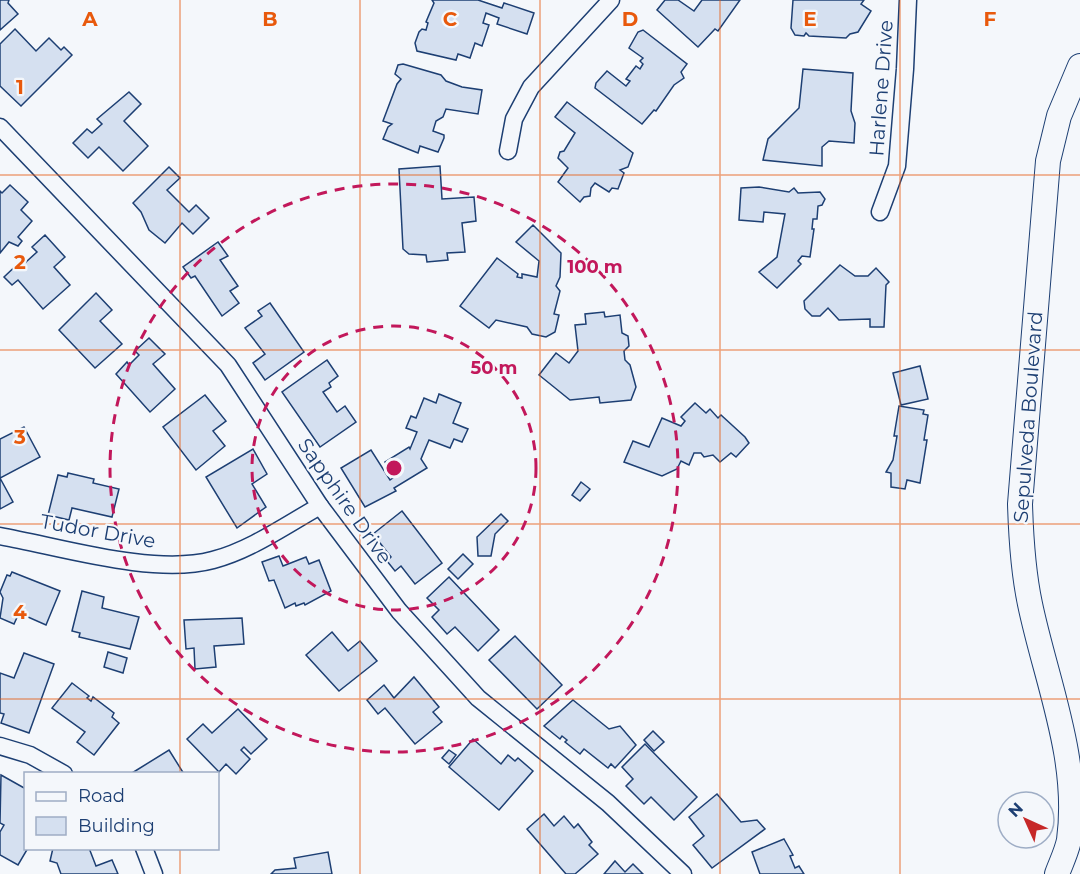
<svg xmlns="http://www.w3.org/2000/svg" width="1080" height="874" font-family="Montserrat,sans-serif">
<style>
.building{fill:#d5e0f0;stroke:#1d3f73;stroke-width:1.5}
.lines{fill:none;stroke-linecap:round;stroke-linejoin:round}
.minor-casing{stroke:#1d3f73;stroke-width:19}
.secondary-casing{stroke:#1d3f73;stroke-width:26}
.minor{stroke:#f4f7fb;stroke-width:16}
.secondary{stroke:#f4f7fb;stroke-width:24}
.grid{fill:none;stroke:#e8590c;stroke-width:1.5;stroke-opacity:0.55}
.ring{fill:none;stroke:#c2185b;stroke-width:3;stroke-dasharray:10 8}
.labels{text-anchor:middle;stroke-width:4.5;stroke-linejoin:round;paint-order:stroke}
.street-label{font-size:20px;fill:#1d3f73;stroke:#f4f7fb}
.grid-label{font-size:20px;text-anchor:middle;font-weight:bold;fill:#e8590c;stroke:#f4f7fb;stroke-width:4.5;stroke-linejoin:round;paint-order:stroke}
.centre{fill:#c2185b;stroke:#f4f7fb;stroke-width:3}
.ring-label{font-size:18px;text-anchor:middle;font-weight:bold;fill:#c2185b;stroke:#f4f7fb;stroke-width:4.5;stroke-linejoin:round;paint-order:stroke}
</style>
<rect width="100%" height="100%" fill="#f4f7fb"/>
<g class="building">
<path d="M 0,0 L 9,0 L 8,3 L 18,14 L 0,30 Z"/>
<path d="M 432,0 L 478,0 L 502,8 L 504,3 L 534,13 L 527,34 L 497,24 L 499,18 L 486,13 L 483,23 L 489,25 L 482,46 L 475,43 L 470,58 L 458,54 L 456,60 L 417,51 L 415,43 L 419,32 L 422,29 L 426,30 L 428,23 L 426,22 L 434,3 Z"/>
<path d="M 665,0 L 678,0 L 694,11 L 702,0 L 740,0 L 718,31 L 715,29 L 698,47 L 657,10 Z"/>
<path d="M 793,0 L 864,0 L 861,4 L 871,11 L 858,32 L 850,34 L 846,38 L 809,36 L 806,33 L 804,36 L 795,35 L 791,28 Z"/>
<path d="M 15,29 L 36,51 L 49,38 L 61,50 L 64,47 L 72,55 L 21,106 L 0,86 L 0,44 Z"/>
<path d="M 643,30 L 687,64 L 681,72 L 684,78 L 674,85 L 656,111 L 654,110 L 642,124 L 595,88 L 596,83 L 607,71 L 626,86 L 630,81 L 626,79 L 636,66 L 640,69 L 643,64 L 640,61 L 643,58 L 629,48 L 638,32 Z"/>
<path d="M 403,64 L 441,75 L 446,81 L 462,87 L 482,90 L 478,114 L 446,109 L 443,117 L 436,121 L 433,131 L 444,135 L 444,138 L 438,152 L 420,146 L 418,153 L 383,139 L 388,127 L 392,124 L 383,121 L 397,84 L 401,79 L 395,74 L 398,65 Z"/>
<path d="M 803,69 L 853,73 L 851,111 L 855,123 L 854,143 L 829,141 L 822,147 L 822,166 L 763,160 L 768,139 L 799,108 Z"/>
<path d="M 129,92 L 141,104 L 124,121 L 148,146 L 123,171 L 99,147 L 88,158 L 73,143 L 87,129 L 92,133 L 102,124 L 97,119 Z"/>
<path d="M 567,102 L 633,153 L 628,167 L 620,170 L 624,173 L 618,189 L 612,188 L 609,192 L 595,183 L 591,188 L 590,196 L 584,197 L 580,202 L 558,182 L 568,168 L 558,158 L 560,152 L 564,151 L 575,133 L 555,117 Z"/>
<path d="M 440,166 L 442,199 L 474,197 L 476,221 L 462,223 L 465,252 L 447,253 L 448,260 L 427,262 L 426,255 L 409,254 L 403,249 L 399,169 Z"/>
<path d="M 169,167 L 180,178 L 167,190 L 189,212 L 196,205 L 209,218 L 193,234 L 182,223 L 165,243 L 149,230 L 141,212 L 133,203 Z"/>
<path d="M 10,185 L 28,202 L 21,210 L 32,221 L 18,237 L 22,241 L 18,246 L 9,242 L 0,253 L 0,191 L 2,193 Z"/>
<path d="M 759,187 L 789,192 L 794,188 L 798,193 L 820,192 L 825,199 L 822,205 L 818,206 L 817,219 L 813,219 L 812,229 L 814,229 L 810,257 L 802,256 L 798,261 L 801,264 L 777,288 L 759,272 L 777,257 L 785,214 L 764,212 L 763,222 L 739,220 L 741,188 Z"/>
<path d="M 533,225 L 561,253 L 560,277 L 556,286 L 560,291 L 554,314 L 559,315 L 555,332 L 546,337 L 532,334 L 527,327 L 496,320 L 489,328 L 460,306 L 497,258 L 518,274 L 517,277 L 522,278 L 522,274 L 537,277 L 539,261 L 516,242 Z"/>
<path d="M 45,235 L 65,257 L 54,267 L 70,285 L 43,309 L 18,280 L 12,285 L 4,277 L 23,259 L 26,262 L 37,252 L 32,247 Z"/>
<path d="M 218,242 L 228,256 L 220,260 L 238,286 L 230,291 L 239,303 L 222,316 L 195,276 L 191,278 L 183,267 Z"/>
<path d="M 840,265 L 855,276 L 868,276 L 876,268 L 889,282 L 886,285 L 884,327 L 870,327 L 870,319 L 839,320 L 828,308 L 820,316 L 812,316 L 805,309 L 804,301 Z"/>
<path d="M 96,293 L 112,310 L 100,321 L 122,344 L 95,368 L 59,330 Z"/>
<path d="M 270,303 L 304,352 L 265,380 L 253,363 L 265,354 L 245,328 L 262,316 L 258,311 Z"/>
<path d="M 604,312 L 605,317 L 620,315 L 622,333 L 628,336 L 629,346 L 624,351 L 625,360 L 630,365 L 636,387 L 631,400 L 600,403 L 599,397 L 570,400 L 539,375 L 556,353 L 569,363 L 578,351 L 575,325 L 586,324 L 585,314 Z"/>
<path d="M 149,338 L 165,354 L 153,364 L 175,389 L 150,412 L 116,374 L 127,362 L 129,365 L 139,355 L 135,351 Z"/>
<path d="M 327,360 L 338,376 L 329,383 L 331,387 L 323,392 L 337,412 L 345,406 L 356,422 L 320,447 L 282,392 Z"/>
<path d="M 920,366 L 928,399 L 901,405 L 893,373 Z"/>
<path d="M 439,394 L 461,403 L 453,423 L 468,429 L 462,442 L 454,439 L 450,448 L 429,440 L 421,459 L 427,468 L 394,488 L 396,491 L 365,507 L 341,468 L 371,450 L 390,480 L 394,477 L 385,462 L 409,447 L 410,449 L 417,432 L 406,428 L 411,416 L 416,418 L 424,398 L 436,403 Z"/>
<path d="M 205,395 L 226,421 L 213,431 L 225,446 L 196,470 L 163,427 Z"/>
<path d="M 695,403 L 706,413 L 710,409 L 718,418 L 721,415 L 745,437 L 749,443 L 736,457 L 731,453 L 720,462 L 713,455 L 704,457 L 701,453 L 694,453 L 689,465 L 681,461 L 677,469 L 662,476 L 624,462 L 633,441 L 649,447 L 662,418 L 681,426 L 685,421 L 681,417 Z"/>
<path d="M 899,406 L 924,410 L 923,414 L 928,415 L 924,440 L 927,440 L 920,483 L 907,480 L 905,489 L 891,487 L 891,473 L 886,472 L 893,460 L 897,436 L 894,436 Z"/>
<path d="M 24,427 L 40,457 L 0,478 L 13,502 L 0,509 L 0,439 Z"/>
<path d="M 253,449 L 267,474 L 252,484 L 266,507 L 237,528 L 206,477 Z"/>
<path d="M 68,473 L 94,479 L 93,483 L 119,489 L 112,517 L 72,508 L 69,520 L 48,515 L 58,475 L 67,477 Z"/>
<path d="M 581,482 L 590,489 L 580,501 L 572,495 Z"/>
<path d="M 402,511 L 442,563 L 415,584 L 401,566 L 395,571 L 387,561 L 391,557 L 373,534 Z"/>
<path d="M 501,514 L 508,521 L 495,534 L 491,556 L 478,556 L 477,537 Z"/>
<path d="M 463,554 L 473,564 L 458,579 L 448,569 Z"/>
<path d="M 279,556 L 283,566 L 306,557 L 309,564 L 319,560 L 331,591 L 305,605 L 304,603 L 296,606 L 295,603 L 285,608 L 274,580 L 269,581 L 262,562 Z"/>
<path d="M 12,572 L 60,591 L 46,625 L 19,613 L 14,624 L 0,618 L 3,598 L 0,592 L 7,575 L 10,576 Z"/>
<path d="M 449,577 L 499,630 L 478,651 L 455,627 L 447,634 L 432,617 L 439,610 L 427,598 Z"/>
<path d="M 82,591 L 104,597 L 102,608 L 139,617 L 130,649 L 79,637 L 80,633 L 72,631 Z"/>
<path d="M 242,618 L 244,644 L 214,646 L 216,667 L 195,669 L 194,648 L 186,649 L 184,620 Z"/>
<path d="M 332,632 L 348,651 L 360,641 L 377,661 L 339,691 L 306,655 Z"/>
<path d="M 515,636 L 562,685 L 537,709 L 489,660 Z"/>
<path d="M 108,652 L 127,658 L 123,673 L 104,667 Z"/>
<path d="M 24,653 L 54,664 L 29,733 L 1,723 L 4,714 L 0,713 L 0,673 L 14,678 Z"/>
<path d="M 414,677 L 439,707 L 433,712 L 442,722 L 415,744 L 385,708 L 378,714 L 367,700 L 384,685 L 394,698 Z"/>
<path d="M 72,683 L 89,696 L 87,698 L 91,701 L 93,697 L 114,713 L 112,717 L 119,723 L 94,755 L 77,742 L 85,732 L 52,708 Z"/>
<path d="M 573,700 L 609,729 L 620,726 L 636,745 L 615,768 L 611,764 L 608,768 L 584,749 L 580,754 L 565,742 L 567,740 L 562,736 L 560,739 L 544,726 Z"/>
<path d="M 238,709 L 267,739 L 251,754 L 244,747 L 241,750 L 250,759 L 236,774 L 226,764 L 219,772 L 187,739 L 203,724 L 212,733 Z"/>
<path d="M 653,731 L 664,742 L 654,751 L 644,740 Z"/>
<path d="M 473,739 L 501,764 L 508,755 L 515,761 L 518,758 L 533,771 L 499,810 L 449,767 Z"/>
<path d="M 645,744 L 697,797 L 674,820 L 651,797 L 644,804 L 626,786 L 633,779 L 622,767 Z"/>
<path d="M 169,750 L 184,774 L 133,774 L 132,773 Z"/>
<path d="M 449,750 L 456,755 L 449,764 L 442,758 Z"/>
<path d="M 1,775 L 26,789 L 26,848 L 28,848 L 18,865 L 0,855 L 0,832 L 4,825 L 0,823 Z"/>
<path d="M 717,794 L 741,822 L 757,820 L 765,829 L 712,868 L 693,845 L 704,836 L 689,817 Z"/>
<path d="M 544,814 L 554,826 L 564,816 L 574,828 L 578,824 L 592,842 L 589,845 L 598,854 L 575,874 L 566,874 L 527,829 Z"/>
<path d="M 784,839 L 793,855 L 790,856 L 795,868 L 799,866 L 804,874 L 760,874 L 752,852 Z"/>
<path d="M 53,848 L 89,848 L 96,866 L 112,860 L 118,874 L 61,874 L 57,863 L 50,861 Z"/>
<path d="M 328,852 L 332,874 L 271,874 L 275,870 L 296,868 L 294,858 Z"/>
<path d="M 615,861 L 625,872 L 633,864 L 643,874 L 604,874 Z"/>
</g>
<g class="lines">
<g class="minor-casing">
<g id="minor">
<path d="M 0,127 L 228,365 L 320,506 L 399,611 L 478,698 L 608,803 L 683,874"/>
<path d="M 508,151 L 514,119 L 531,87 L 611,0"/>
<path d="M 880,212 L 897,166 L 905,69 L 908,0"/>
<path d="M 0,536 C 61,547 154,576 213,560 C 251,550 286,525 320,506"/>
<path d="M 0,746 L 30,755 L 64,774"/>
<path d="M 144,848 L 154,874"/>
</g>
</g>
<g class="secondary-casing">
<path id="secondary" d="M 1057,874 C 1061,863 1067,851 1069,840 C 1080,759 1046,681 1030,604 C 1023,571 1021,538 1020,504 L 1048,161 L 1059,116 L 1080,66"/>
</g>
<use href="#minor" class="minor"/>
<use href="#secondary" class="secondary"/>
</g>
<path class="grid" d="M 180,0 L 180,774M 360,0 L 360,874M 540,0 L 540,874M 720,0 L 720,874M 900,0 L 900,874M 0,175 L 1080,175M 0,350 L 1080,350M 0,524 L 1080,524M 0,699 L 1080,699M 180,848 L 180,874"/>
<g class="ring">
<circle cx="394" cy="468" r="142"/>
<circle cx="394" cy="468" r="284"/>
</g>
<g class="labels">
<g class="street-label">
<text transform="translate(881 88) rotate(-86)" y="7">Harlene Drive</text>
<text transform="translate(1028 417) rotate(-86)" y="7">Sepulveda Boulevard</text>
<text transform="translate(345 501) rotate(55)" y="7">Sapphire Drive</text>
<text transform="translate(98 531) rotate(10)" y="7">Tudor Drive</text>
</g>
</g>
<g class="grid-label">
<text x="90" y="26">A</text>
<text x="270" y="26">B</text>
<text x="450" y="26">C</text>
<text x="630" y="26">D</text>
<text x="810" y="26">E</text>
<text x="990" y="26">F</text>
<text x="20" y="94">1</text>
<text x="20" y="269">2</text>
<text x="20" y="444">3</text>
<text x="20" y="619">4</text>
</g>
<circle cx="394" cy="468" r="9" class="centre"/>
<g class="ring-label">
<text x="595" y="273">100 m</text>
<text x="494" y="374">50 m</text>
</g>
<rect x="24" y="772" width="195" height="78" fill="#f4f7fb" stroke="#9eadc5" stroke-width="1.5"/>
<rect x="36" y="792" width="30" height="9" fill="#f4f7fb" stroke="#9eadc5" stroke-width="1.5"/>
<text x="78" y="802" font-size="18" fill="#1d3f73">Road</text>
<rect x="36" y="817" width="30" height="18" fill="#d5e0f0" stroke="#9eadc5" stroke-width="1.5"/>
<text x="78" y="832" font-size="18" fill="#1d3f73">Building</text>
<g transform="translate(1026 820) rotate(315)"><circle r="28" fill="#f4f7fb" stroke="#9eadc5" stroke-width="1.5"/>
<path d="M0-4.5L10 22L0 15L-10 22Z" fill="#c62828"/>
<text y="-9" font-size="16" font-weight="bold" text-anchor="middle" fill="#1d3f73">N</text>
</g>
</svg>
